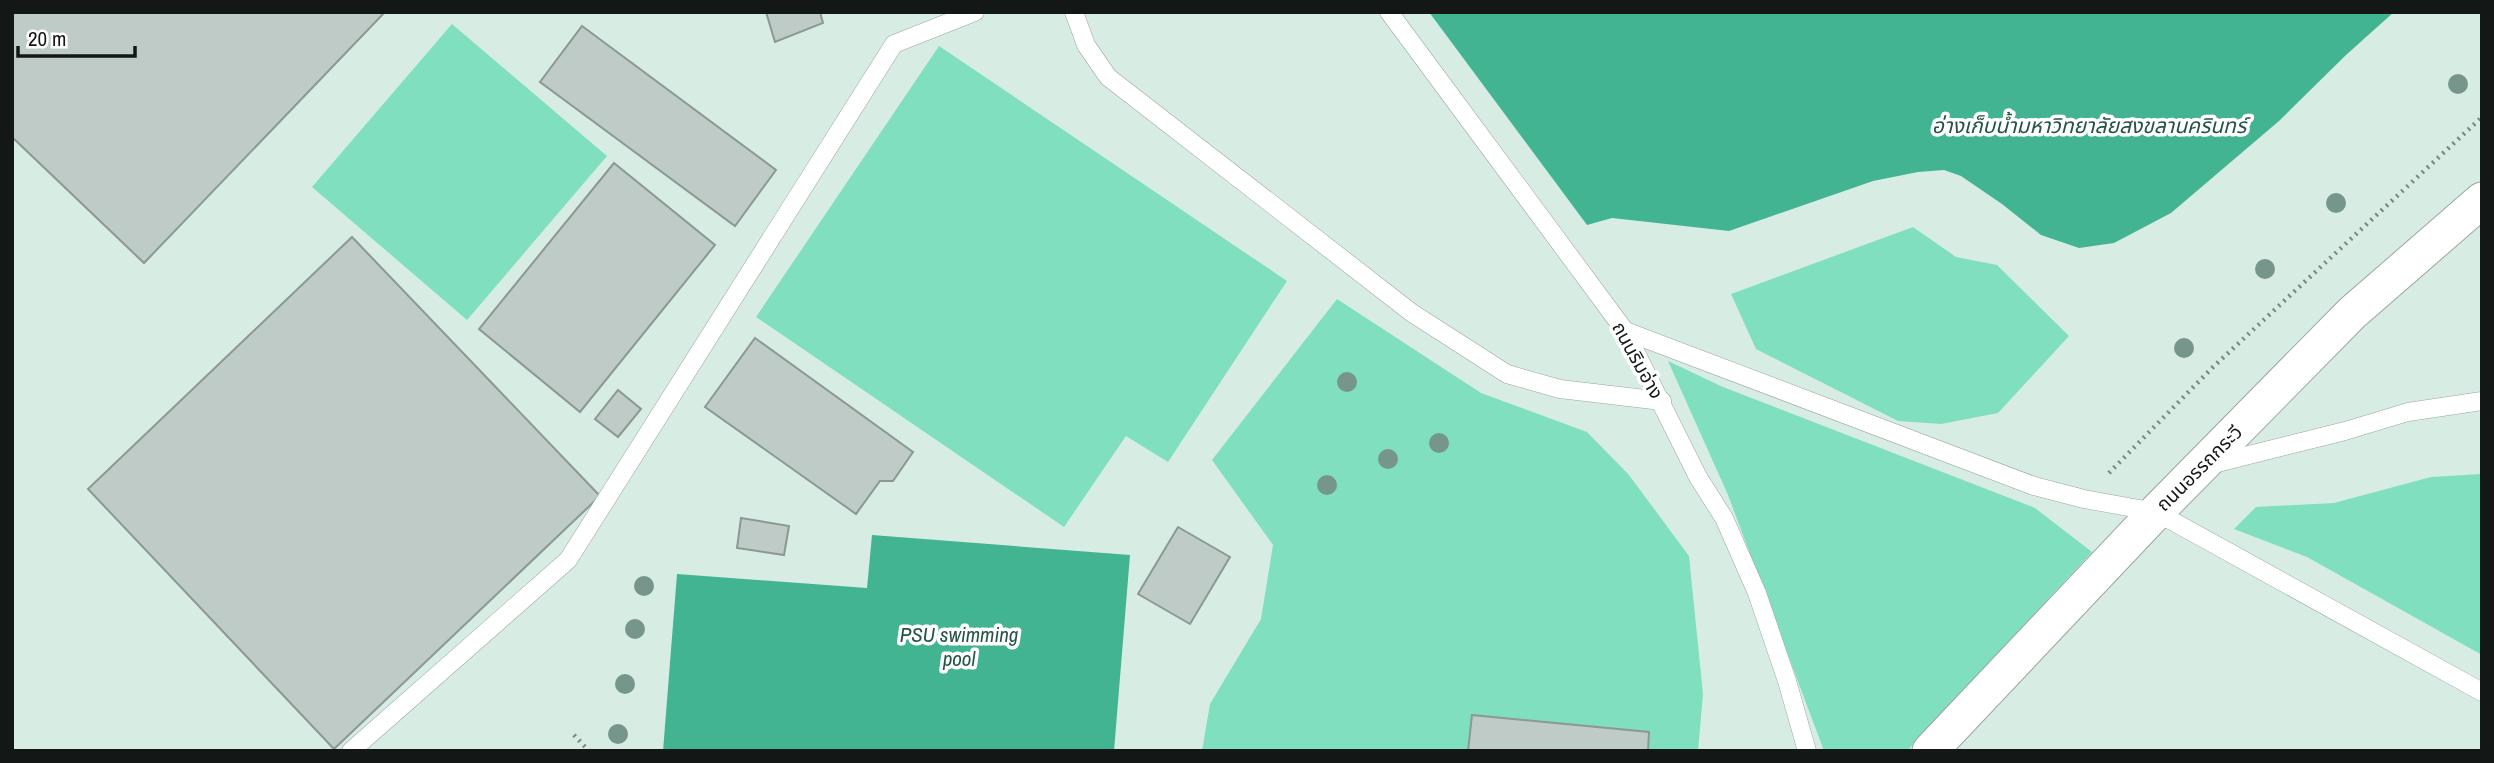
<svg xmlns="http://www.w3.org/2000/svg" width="2494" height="763" font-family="'Archivo Narrow','Noto Sans Thai',sans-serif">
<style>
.built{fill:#d7ede4}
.green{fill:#80dfbf}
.water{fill:#43b492}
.building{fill:#becbc6;stroke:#8c9893;stroke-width:2}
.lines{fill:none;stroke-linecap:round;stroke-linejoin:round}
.lane-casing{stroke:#99a5a0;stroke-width:19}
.street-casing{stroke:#99a5a0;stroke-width:37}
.path{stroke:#7c8581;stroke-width:4.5;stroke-dasharray:2 5;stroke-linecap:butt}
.lane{stroke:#fff;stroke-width:18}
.street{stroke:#fff;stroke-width:35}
.tree{fill:#76968c}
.labels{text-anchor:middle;stroke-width:7;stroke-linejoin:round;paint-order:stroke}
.street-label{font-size:19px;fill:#131816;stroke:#fff}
.water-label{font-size:21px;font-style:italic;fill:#255445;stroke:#fff}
</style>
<rect width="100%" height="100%" fill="#eaf7f1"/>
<rect class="built" x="12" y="12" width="2470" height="739"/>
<g class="green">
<path d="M 452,24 L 607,156 L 467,320 L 312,187 Z"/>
<path d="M 939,46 L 1287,281 L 1168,462 L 1126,436 L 1064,527 L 756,317 Z"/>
<path d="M 1913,227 L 1956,257 L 1997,265 L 2069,336 L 1998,413 L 1941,424 L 1898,421 L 1756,349 L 1731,294 Z"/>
<path d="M 1337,299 L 1481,393 L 1587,432 L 1629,475 L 1689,556 L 1703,694 L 1698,751 L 1202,751 L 1210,704 L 1261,619 L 1273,545 L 1212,460 Z"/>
<path d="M 1668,361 L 1723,387 L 2035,508 L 2092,552 L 1907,751 L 1824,751 L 1728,495 Z"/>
<path d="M 2482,474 L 2482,655 L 2307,557 L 2234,529 L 2256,507 L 2334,503 L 2431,477 Z"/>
</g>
<g class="water">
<path d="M 1429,12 L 2394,12 L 2346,55 L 2279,121 L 2171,213 L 2114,243 L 2079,248 L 2041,235 L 2002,204 L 1961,176 L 1944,170 L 1918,172 L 1873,181 L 1729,231 L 1612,218 L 1587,225 Z"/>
<path d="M 872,535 L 1130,555 L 1114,751 L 663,751 L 677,574 L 867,588 Z"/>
</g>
<g class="building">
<path d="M 12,12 L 385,12 L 144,263 L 12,137 Z"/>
<path d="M 766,12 L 820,12 L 823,23 L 775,42 Z"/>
<path d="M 582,26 L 776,170 L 735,226 L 540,82 Z"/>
<path d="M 614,163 L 715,245 L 580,412 L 479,329 Z"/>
<path d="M 352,237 L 600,496 L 334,749 L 88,489 Z"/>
<path d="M 755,338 L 913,452 L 893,481 L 880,481 L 856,514 L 705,407 Z"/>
<path d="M 618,390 L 641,409 L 618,437 L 595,419 Z"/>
<path d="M 741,518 L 789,526 L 784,555 L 737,548 Z"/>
<path d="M 1178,527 L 1230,557 L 1190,624 L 1138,594 Z"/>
<path d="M 1472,715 L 1649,732 L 1648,751 L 1468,751 Z"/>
</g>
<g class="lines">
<g class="lane-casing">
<g id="lane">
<path d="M 1074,12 L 1086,45 L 1108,77 L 1412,313 L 1507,374 L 1560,389 L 1662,401"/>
<path d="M 1389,12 L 1625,331 L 1698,477 L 1724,518 L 1757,593 L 1787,681 L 1807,751"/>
<path d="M 1625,331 L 2034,486 L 2084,499 L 2156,512 L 2482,692"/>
<path d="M 2209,465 L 2345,431 L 2408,412 L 2482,401"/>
<path d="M 351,751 L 568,560 L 894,44 L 975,12"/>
</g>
</g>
<g class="street-casing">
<path id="street" d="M 1930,751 L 2156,512 L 2352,313 L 2482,200"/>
</g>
<g class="path">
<path d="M 2109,473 L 2212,368 L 2482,117"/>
<path d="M 574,735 L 589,751"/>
</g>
<use href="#lane" class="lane"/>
<use href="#street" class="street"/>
</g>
<g class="tree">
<circle cx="2458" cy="84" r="10"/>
<circle cx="2336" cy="203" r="10"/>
<circle cx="2265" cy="269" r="10"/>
<circle cx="2184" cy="348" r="10"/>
<circle cx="1347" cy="382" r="10"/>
<circle cx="1439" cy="443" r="10"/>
<circle cx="1388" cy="459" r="10"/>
<circle cx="1327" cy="485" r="10"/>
<circle cx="644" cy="586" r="10"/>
<circle cx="635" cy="629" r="10"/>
<circle cx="625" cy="684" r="10"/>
<circle cx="618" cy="734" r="10"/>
</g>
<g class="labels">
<g class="street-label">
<text transform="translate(1638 360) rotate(61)" y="7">ถนนริมอ่าง</text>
<text transform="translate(2199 468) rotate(-45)" y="7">ถนนอรรถกระวี</text>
</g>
<g class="water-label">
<text x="2089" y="133">อ่างเก็บน้ำมหาวิทยาลัยสงขลานครินทร์</text>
<text x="959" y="642">PSU swimming<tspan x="959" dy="24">pool</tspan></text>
</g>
</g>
<rect width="2494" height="763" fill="none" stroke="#131816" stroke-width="28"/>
<path d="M18 46v10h117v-10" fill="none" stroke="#131816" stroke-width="3.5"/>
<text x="28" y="46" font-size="21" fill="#131816" stroke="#ffffff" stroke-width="5" paint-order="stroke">20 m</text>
</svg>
